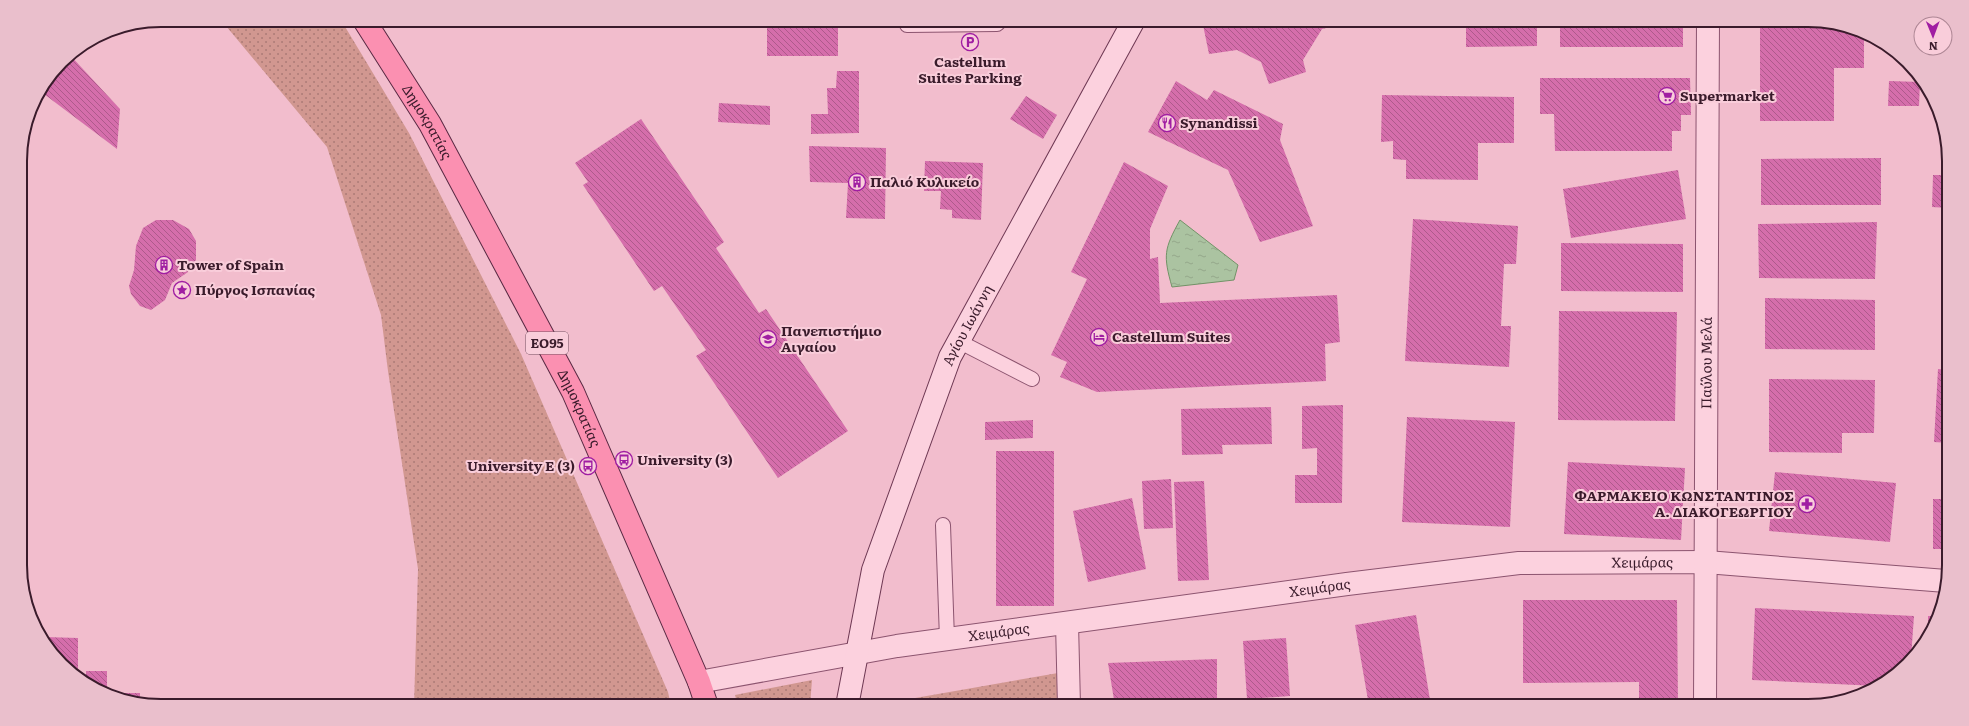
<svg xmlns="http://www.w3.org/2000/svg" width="1969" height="726" font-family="Literata,serif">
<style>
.grass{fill:url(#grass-dots)}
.water{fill:url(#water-ripples);stroke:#729267}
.building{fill:url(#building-back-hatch)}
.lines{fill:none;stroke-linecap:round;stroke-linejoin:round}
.lane-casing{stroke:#8c546f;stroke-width:16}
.street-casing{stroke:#8c546f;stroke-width:24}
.secondary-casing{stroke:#6e3853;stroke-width:24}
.primary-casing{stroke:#592943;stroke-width:24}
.lane{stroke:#fcd1de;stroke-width:14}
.street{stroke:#fcd1de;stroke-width:22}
.secondary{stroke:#fcd1de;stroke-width:22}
.primary{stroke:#fb90b1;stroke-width:22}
.labels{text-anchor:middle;stroke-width:4;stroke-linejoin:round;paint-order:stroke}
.shield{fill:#f9cdda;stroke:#735060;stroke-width:1}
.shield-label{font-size:13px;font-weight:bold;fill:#3a1b2b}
.poi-label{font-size:14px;font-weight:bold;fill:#3a1b2b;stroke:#f9cdda;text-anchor:start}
.street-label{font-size:14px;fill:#3a1b2b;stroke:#f9cdda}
.rim{fill:none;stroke:#3a1b2b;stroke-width:2}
</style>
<defs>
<pattern id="grass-dots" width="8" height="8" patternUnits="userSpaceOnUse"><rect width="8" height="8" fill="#d19790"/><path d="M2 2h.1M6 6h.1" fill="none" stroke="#ab7a76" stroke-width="1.8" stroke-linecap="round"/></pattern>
<pattern id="water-ripples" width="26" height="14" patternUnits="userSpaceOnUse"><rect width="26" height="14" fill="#abc3a1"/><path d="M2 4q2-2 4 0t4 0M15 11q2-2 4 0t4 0" fill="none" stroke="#94a78b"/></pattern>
<pattern id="building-back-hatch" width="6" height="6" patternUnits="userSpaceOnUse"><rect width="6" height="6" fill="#d56eab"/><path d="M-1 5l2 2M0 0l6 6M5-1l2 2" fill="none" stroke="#ae5a8b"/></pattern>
</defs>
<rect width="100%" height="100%" fill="#f2bdcd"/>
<g class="grass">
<path d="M 221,20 L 341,20 L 409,133 L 521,354 L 668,692 L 671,706 L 414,706 L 418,569 L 388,371 L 381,315 L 327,147 Z"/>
<path d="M 1058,673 L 1059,706 L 898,706 L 898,701 Z"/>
<path d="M 812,680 L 810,706 L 738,706 L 735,695 Z"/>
</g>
<path class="water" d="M 1180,220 L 1238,265 L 1234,280 L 1172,287 C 1163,255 1164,249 1180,220 Z"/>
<g class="building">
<path d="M 1225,20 L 1334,20 L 1335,26 L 1322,29 L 1303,60 L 1306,72 L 1269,84 L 1261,62 L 1237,50 L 1209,54 L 1203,25 Z"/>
<path d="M 1466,20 L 1537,20 L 1537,46 L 1466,47 Z"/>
<rect x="1560" y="20" width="123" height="27"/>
<rect x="767" y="27" width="71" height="29"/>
<path d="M 1760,27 L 1853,28 L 1864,35 L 1864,68 L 1834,68 L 1834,121 L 1760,121 Z"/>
<path d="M 69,54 L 120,109 L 117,149 L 40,91 Z"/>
<path d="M 837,71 L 859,71 L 859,133 L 811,134 L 811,114 L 828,114 L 827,88 L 836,88 Z"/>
<path d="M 1540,78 L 1690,78 L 1691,115 L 1681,115 L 1681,131 L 1672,131 L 1672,151 L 1555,151 L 1554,114 L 1540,114 Z"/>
<path d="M 1176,81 L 1207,100 L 1214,90 L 1283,124 L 1280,140 L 1313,226 L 1260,242 L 1228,170 L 1148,132 Z"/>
<path d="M 1889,81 L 1920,82 L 1919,106 L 1888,106 Z"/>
<path d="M 1382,95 L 1514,97 L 1514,143 L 1478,143 L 1478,180 L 1406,179 L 1406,160 L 1393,159 L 1393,141 L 1381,142 Z"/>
<path d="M 1026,96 L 1057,115 L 1043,139 L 1010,119 Z"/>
<path d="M 719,103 L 770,106 L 770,125 L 718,122 Z"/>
<path d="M 641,119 L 724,242 L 716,248 L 759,313 L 766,309 L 848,431 L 778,478 L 696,356 L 706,350 L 662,286 L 654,291 L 583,185 L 588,182 L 575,163 Z"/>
<path d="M 809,146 L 886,148 L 885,219 L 846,218 L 848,183 L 810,182 Z"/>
<path d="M 1881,158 L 1881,205 L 1761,205 L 1761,159 Z"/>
<path d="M 925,161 L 983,163 L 981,220 L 952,218 L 952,210 L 940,209 L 941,191 L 924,191 Z"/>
<path d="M 1124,162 L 1168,186 L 1150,229 L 1150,259 L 1158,257 L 1160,303 L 1337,295 L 1340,342 L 1325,344 L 1326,381 L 1097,392 L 1060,377 L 1067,362 L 1051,355 L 1087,279 L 1071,272 Z"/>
<path d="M 1678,170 L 1686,219 L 1571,238 L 1563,189 Z"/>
<path d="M 1933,175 L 1948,175 L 1948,208 L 1932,207 Z"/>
<path d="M 1413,219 L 1518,226 L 1516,264 L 1504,264 L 1501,326 L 1511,326 L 1509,367 L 1405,361 Z"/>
<path d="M 156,220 L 173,220 L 189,229 L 196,241 L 196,260 L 188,272 L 172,283 L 165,300 L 151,310 L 140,306 L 131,294 L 129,286 L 134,270 L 136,246 L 143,228 Z"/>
<path d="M 1877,222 L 1875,279 L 1759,278 L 1758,224 Z"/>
<path d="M 1561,243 L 1683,244 L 1683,292 L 1561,291 Z"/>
<path d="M 1765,298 L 1875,300 L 1875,350 L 1765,349 Z"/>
<path d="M 1559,311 L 1677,312 L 1675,421 L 1558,420 Z"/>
<path d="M 1938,369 L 1948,370 L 1949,443 L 1934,442 Z"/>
<path d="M 1769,379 L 1875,380 L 1874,433 L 1842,433 L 1842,453 L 1769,452 Z"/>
<path d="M 1343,405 L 1342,503 L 1295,503 L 1295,475 L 1317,475 L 1317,448 L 1302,449 L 1302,406 Z"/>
<path d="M 1271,407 L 1272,444 L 1222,445 L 1223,454 L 1182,455 L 1181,409 Z"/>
<path d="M 1407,417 L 1515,422 L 1510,527 L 1402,522 Z"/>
<path d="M 1033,420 L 1033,438 L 985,440 L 985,422 Z"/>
<rect x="996" y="451" width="58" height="155"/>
<path d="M 1568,462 L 1685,468 L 1681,540 L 1564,534 Z"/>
<path d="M 1775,472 L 1896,483 L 1890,542 L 1769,531 Z"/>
<path d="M 1171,479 L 1173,528 L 1144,529 L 1142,481 Z"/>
<path d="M 1204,481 L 1209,580 L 1178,581 L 1174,482 Z"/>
<path d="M 1132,498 L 1146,569 L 1088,582 L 1073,511 Z"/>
<rect x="1933" y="499" width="16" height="50"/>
<path d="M 1523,600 L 1677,600 L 1678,706 L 1639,706 L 1639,682 L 1523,683 Z"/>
<path d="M 1755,608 L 1914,616 L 1911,658 L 1894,677 L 1877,686 L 1752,680 Z"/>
<path d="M 1416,615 L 1431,706 L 1369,706 L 1355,625 Z"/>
<path d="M 1928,616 L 1938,616 L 1928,638 Z"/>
<path d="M 45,637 L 78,638 L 78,673 L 55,658 Z"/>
<path d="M 1286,638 L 1290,696 L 1247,699 L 1243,641 Z"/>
<path d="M 1217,659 L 1217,701 L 1186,701 L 1185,706 L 1115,706 L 1108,663 Z"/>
<path d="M 86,671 L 107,671 L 107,690 L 104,690 L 86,679 Z"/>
<path d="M 108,693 L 140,693 L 140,702 L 116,699 Z"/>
</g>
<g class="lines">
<g class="lane-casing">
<g id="lane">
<path d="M 907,25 L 997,24 L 1001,20"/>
<path d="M 958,341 L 1032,379"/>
<path d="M 943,525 L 947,639"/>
</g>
</g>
<g class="street-casing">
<g id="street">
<path d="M 1067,623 L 1069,706"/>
<path id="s1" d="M 699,682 L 897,646 L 1347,584 L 1519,563 L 1706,562 L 1946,581"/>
<path id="s2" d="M 1705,706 L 1708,20"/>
</g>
</g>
<g class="secondary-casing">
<g id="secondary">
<path id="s3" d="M 847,706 L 873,570 L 950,357 L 1134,20"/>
</g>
</g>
<g class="primary-casing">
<g id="primary">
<path id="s4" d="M 364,20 L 430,124 L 573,392 L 699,682 L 707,706"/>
</g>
</g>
<use href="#lane" class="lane"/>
<use href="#street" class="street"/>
<use href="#secondary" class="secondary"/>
<use href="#primary" class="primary"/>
</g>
<defs>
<g id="parking-ring" transform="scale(0.9)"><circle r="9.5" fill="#f9cdda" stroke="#a01ea2" stroke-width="1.5"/><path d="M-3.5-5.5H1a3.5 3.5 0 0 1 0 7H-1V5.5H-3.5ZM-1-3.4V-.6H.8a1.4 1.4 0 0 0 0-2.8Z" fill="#a01ea2"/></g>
<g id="supermarket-ring" transform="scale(0.9)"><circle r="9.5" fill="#f9cdda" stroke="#a01ea2" stroke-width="1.5"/><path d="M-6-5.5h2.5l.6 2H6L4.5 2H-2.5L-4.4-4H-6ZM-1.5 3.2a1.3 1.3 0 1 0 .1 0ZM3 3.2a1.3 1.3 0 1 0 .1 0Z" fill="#a01ea2"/></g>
<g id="restaurant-ring" transform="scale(0.9)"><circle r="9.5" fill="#f9cdda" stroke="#a01ea2" stroke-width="1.5"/><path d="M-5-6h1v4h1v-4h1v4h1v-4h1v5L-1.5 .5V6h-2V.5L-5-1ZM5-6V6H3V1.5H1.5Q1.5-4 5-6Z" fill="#a01ea2"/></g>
<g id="building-ring" transform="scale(0.9)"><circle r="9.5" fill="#f9cdda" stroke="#a01ea2" stroke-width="1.5"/><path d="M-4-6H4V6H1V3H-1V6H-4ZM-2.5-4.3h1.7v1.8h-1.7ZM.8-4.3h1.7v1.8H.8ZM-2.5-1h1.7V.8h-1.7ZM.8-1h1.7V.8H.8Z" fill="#a01ea2"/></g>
<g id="sight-ring" transform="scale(0.9)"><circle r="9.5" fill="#f9cdda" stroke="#a01ea2" stroke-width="1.5"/><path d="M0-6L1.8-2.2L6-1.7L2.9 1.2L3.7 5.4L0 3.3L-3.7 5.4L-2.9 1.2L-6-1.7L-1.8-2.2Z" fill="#a01ea2"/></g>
<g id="hotel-ring" transform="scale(0.9)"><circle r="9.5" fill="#f9cdda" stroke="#a01ea2" stroke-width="1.5"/><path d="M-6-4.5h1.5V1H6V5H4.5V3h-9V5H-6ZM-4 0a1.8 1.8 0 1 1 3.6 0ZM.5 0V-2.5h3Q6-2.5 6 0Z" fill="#a01ea2"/></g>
<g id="university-ring" transform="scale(0.9)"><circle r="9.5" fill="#f9cdda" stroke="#a01ea2" stroke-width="1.5"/><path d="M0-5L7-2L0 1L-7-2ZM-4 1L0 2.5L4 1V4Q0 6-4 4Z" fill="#a01ea2"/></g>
<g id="bus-ring" transform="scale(0.9)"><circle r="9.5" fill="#f9cdda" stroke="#a01ea2" stroke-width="1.5"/><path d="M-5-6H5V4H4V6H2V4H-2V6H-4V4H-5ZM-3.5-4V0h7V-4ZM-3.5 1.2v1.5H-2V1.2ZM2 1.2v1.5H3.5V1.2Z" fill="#a01ea2"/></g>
<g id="pharmacy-ring" transform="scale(0.9)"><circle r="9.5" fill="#f9cdda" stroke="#a01ea2" stroke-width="1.5"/><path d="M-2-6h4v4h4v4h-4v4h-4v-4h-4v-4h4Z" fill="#a01ea2"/></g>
</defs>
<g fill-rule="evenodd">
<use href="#parking-ring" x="970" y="42"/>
<use href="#supermarket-ring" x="1667" y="96"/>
<use href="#restaurant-ring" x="1167" y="123"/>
<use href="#building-ring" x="857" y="182"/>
<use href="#building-ring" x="164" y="265"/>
<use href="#sight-ring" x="182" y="290"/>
<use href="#hotel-ring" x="1099" y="337"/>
<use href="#university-ring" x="768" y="339"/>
<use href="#bus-ring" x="624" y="460"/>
<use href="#bus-ring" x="588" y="466"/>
<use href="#pharmacy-ring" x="1807" y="504"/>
</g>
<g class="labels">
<rect class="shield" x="526" y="332" width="42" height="22" rx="3"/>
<g class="shield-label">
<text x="547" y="348">ΕΟ95</text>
</g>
<g class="poi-label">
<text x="970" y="67" text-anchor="middle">Castellum<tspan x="970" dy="16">Suites Parking</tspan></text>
<text x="1680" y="101">Supermarket</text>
<text x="1180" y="128">Synandissi</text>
<text x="870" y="187">Παλιό Κυλικείο</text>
<text x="177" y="270">Tower of Spain</text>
<text x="195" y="295">Πύργος Ισπανίας</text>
<text x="781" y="336">Πανεπιστήμιο<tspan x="781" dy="16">Αιγαίου</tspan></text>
<text x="1112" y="342">Castellum Suites</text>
<text x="637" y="465">University (3)</text>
<text x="575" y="471" text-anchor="end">University E (3)</text>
<text x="1794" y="501" text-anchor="end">ΦΑΡΜΑΚΕΙΟ ΚΩΝΣΤΑΝΤΙΝΟΣ<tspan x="1794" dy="16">Α. ΔΙΑΚΟΓΕΩΡΓΙΟΥ</tspan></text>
</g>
<g class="street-label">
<text dy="5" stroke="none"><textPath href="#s4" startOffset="120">Δημοκρατίας</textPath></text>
<text dy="5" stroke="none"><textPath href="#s3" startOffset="401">Αγίου Ιωάννη</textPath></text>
<text dy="5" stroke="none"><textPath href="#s2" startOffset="343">Παύλου Μελά</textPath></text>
<text dy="5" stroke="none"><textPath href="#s4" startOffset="444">Δημοκρατίας</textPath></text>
<text dy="5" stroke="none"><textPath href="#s1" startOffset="952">Χειμάρας</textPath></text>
<text dy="5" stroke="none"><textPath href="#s1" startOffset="628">Χειμάρας</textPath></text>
<text dy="5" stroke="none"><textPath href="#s1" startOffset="304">Χειμάρας</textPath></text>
</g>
</g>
<path d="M0 0H1969V726H0ZM161 27H1808A134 134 0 0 1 1942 161V565A134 134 0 0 1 1808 699H161A134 134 0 0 1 27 565V161A134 134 0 0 1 161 27Z" fill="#eabfcc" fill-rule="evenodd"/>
<path class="rim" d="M161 27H1808A134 134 0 0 1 1942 161V565A134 134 0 0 1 1808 699H161A134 134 0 0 1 27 565V161A134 134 0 0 1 161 27Z"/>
<g transform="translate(1933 36) rotate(179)"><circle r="19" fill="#f9cdda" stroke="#ad8694"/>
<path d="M0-3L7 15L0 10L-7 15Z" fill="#a01ea2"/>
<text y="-6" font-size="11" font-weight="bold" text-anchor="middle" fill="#3a1b2b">N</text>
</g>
</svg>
